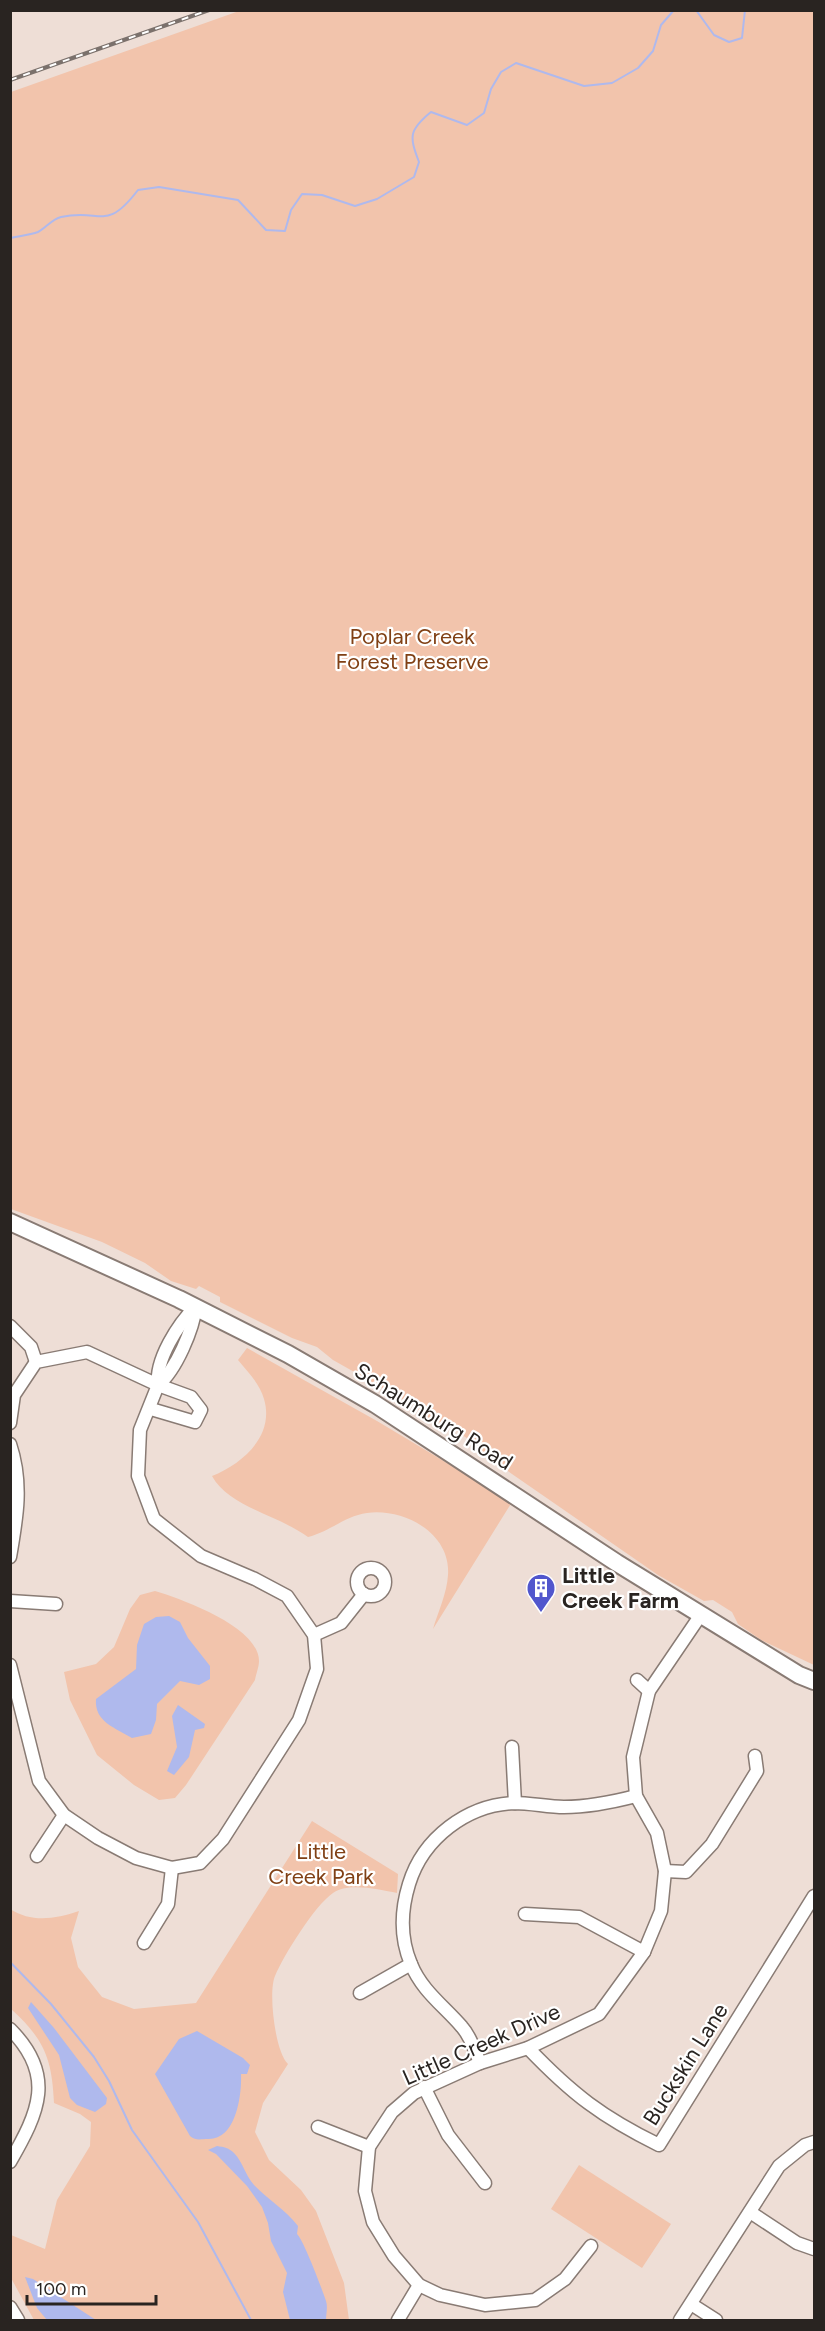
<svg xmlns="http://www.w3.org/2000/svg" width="825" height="2331" font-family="Figtree,sans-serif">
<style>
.green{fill:#f2c4ac}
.water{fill:#afb9ed}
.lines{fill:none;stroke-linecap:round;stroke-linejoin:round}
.stream{stroke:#afb9ed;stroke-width:2}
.minor-casing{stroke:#897b74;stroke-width:15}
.major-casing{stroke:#897b74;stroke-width:20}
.minor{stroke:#fff;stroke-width:12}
.major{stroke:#fff;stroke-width:16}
.rail-casing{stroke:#7b716c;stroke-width:4.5}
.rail{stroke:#fff;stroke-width:2;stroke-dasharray:7;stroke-linecap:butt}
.labels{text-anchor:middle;stroke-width:4.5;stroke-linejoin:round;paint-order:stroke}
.park-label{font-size:22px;fill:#804015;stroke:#fff}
.street-label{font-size:22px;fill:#292421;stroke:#fff}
.poi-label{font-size:22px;font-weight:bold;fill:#292421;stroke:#fff;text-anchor:start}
</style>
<rect width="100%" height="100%" fill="#eeded6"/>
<g class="green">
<path d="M 239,11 L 814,11 L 814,1665 L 761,1640 L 738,1624 L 732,1612 L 713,1600 L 704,1601 L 658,1575 L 486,1456 L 477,1445 L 443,1422 L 432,1422 L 408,1400 L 402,1399 L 333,1360 L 317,1347 L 292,1338 L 220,1302 L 220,1297 L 199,1286 L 196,1289 L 171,1281 L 145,1263 L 102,1242 L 11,1209 L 11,92 Z"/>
<path d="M 247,1348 L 377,1421 L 512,1502 L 433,1629 C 438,1612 447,1593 448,1575 C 451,1533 404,1508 367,1513 C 345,1516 329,1532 308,1537 C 278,1515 229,1507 212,1476 C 242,1464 275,1436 264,1399 C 260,1384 248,1372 238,1360 Z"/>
<path d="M 155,1591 C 182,1599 259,1627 259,1661 C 259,1667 256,1674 255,1680 L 186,1785 L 175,1798 L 159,1800 L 134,1785 L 97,1755 L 70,1700 L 64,1672 L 96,1664 L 114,1647 L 130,1609 L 140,1595 Z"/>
<path d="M 312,1821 L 398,1874 L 397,1893 C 379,1890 349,1882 333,1893 C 315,1905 284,1955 275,1976 C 268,1992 275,2052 288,2064 L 263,2103 L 255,2132 L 269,2160 L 301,2190 L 316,2211 L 344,2283 L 349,2320 L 34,2320 L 11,2278 L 11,2235 L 45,2249 L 57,2200 L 90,2146 L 91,2122 L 80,2114 L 54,2103 C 52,2058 44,2039 11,2009 L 10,1909 C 32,1923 55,1919 79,1911 L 71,1938 L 78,1967 L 102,1997 L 134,2009 L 196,2003 Z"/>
<path d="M 579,2165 L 671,2224 L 642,2268 L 551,2209 Z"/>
</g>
<g class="water">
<path d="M 169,1616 L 180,1622 L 188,1638 L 210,1666 L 210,1679 L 199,1685 L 180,1681 L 157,1704 L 156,1720 L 151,1734 L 132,1738 C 116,1728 94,1722 96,1699 L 136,1669 L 137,1645 L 144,1624 L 156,1617 Z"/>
<path d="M 178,1705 L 205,1724 L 204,1728 L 195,1730 L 189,1757 L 174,1775 L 167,1771 L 177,1747 L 172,1716 Z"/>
<path d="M 31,2002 L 54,2028 L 107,2098 L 106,2104 L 95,2112 L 77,2105 L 70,2098 L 59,2055 L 28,2008 Z"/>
<path d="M 197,2031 L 243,2058 L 250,2065 L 247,2074 L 241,2074 C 242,2095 236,2140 208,2139 C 200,2139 196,2141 190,2136 L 155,2074 L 179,2039 Z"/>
<path d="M 217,2146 C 224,2147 229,2148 234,2153 C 243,2162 245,2175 254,2185 C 268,2200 285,2209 298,2226 L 297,2234 C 304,2241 322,2289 326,2301 C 328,2307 326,2314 326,2320 L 290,2320 L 283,2292 L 287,2273 L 271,2241 L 268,2223 L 262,2207 L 247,2186 L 216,2154 L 208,2150 Z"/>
<path d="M 25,2277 L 33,2279 L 96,2320 L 47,2320 L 37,2308 Z"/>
</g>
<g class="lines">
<g class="stream">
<path d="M 696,10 L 714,35 L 729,42 L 742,38 L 745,10"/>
<path d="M 10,238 C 19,236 30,235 38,232 C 46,228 52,219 61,217 C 102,208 105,233 138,190 L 159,187 L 238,200 L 266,230 L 285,231 L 291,210 L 302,194 L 322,195 L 355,206 L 377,199 L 414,177 L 419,162 C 409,136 409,130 431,112 L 467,125 L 484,113 L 491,89 L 501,72 L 516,63 L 584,86 L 612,83 L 638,68 L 653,51 L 661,25 L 674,10"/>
<path d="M 10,1962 L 51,2004 L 94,2057 L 109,2081 L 132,2130 L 198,2222 L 251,2320"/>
</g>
<g class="minor-casing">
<g id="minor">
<path d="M 10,1326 L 31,1347 L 36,1362"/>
<path d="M 158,1385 C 155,1360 178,1324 196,1306"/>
<path d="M 158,1385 C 176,1370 193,1330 196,1306"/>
<path d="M 151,1409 L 195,1422 L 201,1410 L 191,1397 L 158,1385"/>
<path d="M 10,1423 L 14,1395 L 36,1362 L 87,1352 L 158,1385 L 140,1430 L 138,1476 L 154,1519 L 201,1556 L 255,1579 L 287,1596 L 314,1635 L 317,1669 L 299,1720 L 223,1839 L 200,1863 L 172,1868 L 136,1858 L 98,1838 L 64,1815 L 39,1781 L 10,1665"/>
<path d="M 10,1444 C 23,1483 17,1517 10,1557"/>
<circle cx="371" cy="1582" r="14"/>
<path d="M 10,1601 L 56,1604"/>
<path d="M 314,1635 L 341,1623 L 364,1594"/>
<path d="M 637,1680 L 649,1691"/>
<path d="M 512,1747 L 515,1803"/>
<path d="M 37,1856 L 64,1815"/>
<path d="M 665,1871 L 686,1872 L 712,1844 L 757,1771 L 755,1756"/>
<path d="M 525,1914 L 579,1917 L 644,1952"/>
<path d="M 144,1943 L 168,1904 L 172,1868"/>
<path d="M 360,1993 L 411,1964"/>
<path d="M 10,2029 C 56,2075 39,2112 10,2162"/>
<path d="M 528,2048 C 572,2094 602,2117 659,2145 L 814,1896"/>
<path d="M 480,2063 C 475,2051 471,2037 462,2027 C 444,2006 422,1991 411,1964 C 400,1938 401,1910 409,1884 C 423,1838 467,1805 514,1803 C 531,1803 548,1807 564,1807 C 589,1807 613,1802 636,1796"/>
<path d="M 424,2087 L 448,2135 L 485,2183"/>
<path d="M 318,2127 L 369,2147"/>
<path d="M 750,2212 L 797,2243 L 814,2249"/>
<path d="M 591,2246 L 565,2279 L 535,2300 L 485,2305 L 440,2295 L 419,2285 L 394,2256 L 373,2222 L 365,2191 L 369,2147 L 392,2112 L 414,2093 L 480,2063 L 528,2048 L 599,2014 L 644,1952 L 661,1911 L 665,1871 L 657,1833 L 636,1796 L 633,1757 L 649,1691 L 700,1616"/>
<path d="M 691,2304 L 716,2320"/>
<path d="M 10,2307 L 18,2320"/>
<path d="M 398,2320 L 419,2285"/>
<path d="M 680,2320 L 779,2166 L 805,2145 L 814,2142"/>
</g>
</g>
<g class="major-casing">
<path id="major" d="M 10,1222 L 179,1299 L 288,1354 L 375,1404 L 617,1563 L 799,1675 L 814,1681"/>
</g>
<use href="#minor" class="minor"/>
<use href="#major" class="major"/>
<g class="rail-casing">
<path id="rail" d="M 10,80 L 209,10"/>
</g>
<use href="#rail" class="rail"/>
</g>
<defs>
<g id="building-pin" transform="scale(1.5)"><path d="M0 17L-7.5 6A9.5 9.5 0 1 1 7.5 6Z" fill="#5156cd" stroke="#fff"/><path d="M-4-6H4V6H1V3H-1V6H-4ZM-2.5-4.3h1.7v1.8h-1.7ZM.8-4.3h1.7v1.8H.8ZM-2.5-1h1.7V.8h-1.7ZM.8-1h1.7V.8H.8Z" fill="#fff"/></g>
</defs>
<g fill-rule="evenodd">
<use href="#building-pin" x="541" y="1588"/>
</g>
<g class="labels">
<g class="park-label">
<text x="412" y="644">Poplar Creek<tspan x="412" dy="25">Forest Preserve</tspan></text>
<text x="321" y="1859">Little<tspan x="321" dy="25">Creek Park</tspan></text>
</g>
<g class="street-label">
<text transform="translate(434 1416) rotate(32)" y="8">Schaumburg Road</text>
<text transform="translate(481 2044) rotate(-24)" y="8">Little Creek Drive</text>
<text transform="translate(685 2064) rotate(-58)" y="8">Buckskin Lane</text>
</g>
<g class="poi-label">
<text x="562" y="1583">Little<tspan x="562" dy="25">Creek Farm</tspan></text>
</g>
</g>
<rect width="825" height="2331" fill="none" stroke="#292421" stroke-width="24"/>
<path d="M27 2295v9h129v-9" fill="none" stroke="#292421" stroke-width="3"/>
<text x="36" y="2295" font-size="18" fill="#292421" stroke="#ffffff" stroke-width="4.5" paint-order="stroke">100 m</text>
</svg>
